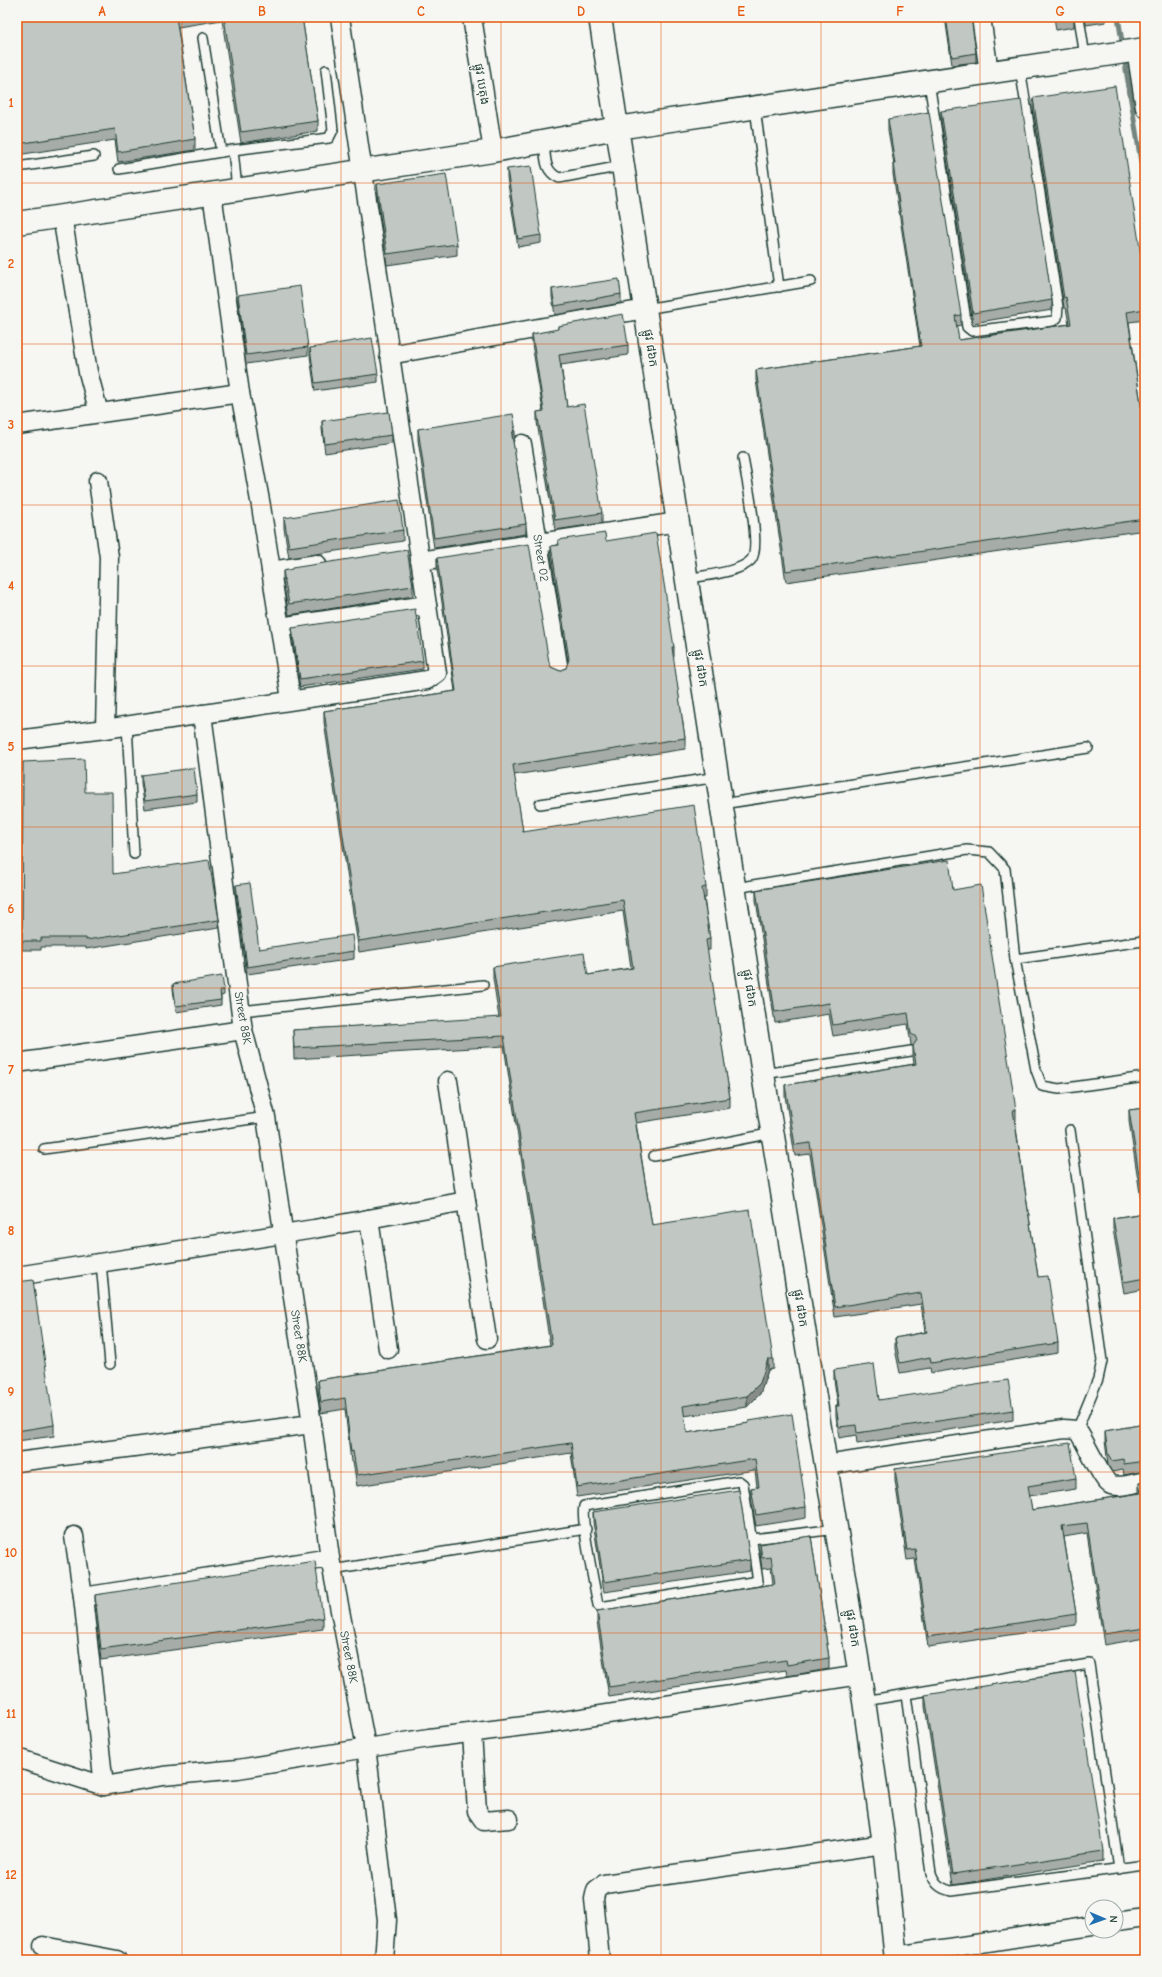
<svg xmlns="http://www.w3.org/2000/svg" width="1162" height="1977" font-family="'Comic Neue','Noto Sans Khmer',sans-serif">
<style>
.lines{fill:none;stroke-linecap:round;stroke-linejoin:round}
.stream{stroke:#72847d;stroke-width:5}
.lane-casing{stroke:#1f3d34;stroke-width:12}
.street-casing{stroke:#1f3d34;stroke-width:21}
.secondary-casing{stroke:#1f3d34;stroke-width:25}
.lane{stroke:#f6f6f2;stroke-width:9}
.street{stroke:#f6f6f2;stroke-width:18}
.secondary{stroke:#f6f6f2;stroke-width:22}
.wall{fill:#a6aca8;stroke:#1f3d34}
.shaded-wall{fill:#878c88;stroke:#1f3d34}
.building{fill:#c1c8c3;stroke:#1f3d34}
.grid{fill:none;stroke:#e8590c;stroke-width:1;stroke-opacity:0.55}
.labels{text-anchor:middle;stroke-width:3;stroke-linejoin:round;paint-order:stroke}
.street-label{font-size:12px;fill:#1f3d34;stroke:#f6f6f2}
.neatline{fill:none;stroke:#e8590c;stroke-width:1.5}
.grid-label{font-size:13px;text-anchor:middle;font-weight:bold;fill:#e8590c}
</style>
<rect width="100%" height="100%" fill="#f6f6f2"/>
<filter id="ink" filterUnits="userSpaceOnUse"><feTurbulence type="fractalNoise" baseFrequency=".025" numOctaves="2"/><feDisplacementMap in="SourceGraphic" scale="8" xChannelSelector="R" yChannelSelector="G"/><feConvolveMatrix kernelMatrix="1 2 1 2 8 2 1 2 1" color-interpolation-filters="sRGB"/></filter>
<g filter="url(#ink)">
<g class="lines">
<g class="stream">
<path d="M 1118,17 L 1123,48"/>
<path d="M 1124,57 L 1145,187"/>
</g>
<g class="lane-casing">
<g id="lane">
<path d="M 1079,17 L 1085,57"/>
<path d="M 203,38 L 221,152"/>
<path d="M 929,82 L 967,327 L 972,331 L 1053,321 L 1057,318 L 1058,307 L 1020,68"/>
<path d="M 755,108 L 779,287"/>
<path d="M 544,142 C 546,157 543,170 559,178 L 622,166"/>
<path d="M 233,150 L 237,189"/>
<path d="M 17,167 L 94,156"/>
<path d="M 119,169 L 233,150 L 329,138 L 333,130 L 326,70"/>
<path d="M 645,309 L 811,281"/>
<path d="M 687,579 C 704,575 739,573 751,560 C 762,548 746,477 743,458"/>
<path d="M 127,725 L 134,854"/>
<path d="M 540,804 L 718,777"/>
<path d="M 722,804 L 1088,748"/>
<path d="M 735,888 L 967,850 L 989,852 L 1005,869 L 1015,959 L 1036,1070 L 1042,1086 L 1059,1089 L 1145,1077"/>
<path d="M 1015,959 L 1143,941"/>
<path d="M 241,1011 L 483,985"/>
<path d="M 763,1074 L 911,1051"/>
<path d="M 1070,1130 L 1102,1361 L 1098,1379 L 1077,1430"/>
<path d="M 44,1149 L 266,1117"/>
<path d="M 654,1156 L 773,1133"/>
<path d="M 101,1262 L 110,1364"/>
<path d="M 739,1481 L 743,1484 L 758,1581 L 600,1607 L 598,1605 C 595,1588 580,1517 584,1506 Z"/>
<path d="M 752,1539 L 837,1529"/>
<path d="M 332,1570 L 586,1529"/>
<path d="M 906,1695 L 931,1873 C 935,1884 940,1888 951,1891 L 1145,1865"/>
<path d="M 864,1701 L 1089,1664 L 1119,1869"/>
</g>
</g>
<g class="street-casing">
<g id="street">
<path d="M 472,17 L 493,151"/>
<path d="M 981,17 L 989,72"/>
<path d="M 1136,49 L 1145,108"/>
<path d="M 212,193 L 240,393 L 261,506 L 291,699"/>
<path d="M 62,216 L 88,372 L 99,413"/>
<path d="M 389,355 L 645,309"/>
<path d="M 17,425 L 240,393"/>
<path d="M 522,444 L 559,671"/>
<path d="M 98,481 L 109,557 L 105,729"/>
<path d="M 420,561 L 678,522"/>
<path d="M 271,571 L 317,564"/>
<path d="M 280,627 L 427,605"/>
<path d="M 202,714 L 243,1030 L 266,1117 L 312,1424 L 330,1558 L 366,1747 L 387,1920 L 384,1960"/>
<path d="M 17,740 L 105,729 L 427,680 L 437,673 L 340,17"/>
<path d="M 17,1063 L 243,1030"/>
<path d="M 448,1081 L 487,1339"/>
<path d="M 369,1219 L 388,1349"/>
<path d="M 17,1276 L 314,1229 L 466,1201"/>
<path d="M 17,1462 L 312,1424"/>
<path d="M 826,1465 L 1064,1429 L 1077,1430 C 1085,1440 1103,1483 1111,1485 C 1121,1488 1135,1483 1145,1481"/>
<path d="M 74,1536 L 83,1597 L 104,1786"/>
<path d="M 83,1597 L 330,1558"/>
<path d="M 472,1733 L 477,1811 L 484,1821 L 509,1819"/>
<path d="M 17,1758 L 104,1786 L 163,1776 L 238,1769 L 429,1738 L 556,1722 L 860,1675"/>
<path d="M 1116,1922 L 1145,1918"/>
<path d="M 43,1946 L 117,1960"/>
<path d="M 896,1956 L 1092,1926"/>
<path d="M 600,1960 L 594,1899 L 596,1890 L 604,1884 L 884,1844"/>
</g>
</g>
<g class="secondary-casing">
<g id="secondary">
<path d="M 600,17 L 763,1074 L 864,1701 L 884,1844 L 896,1960"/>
<path d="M 17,223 L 493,151 L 617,128 L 1145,49"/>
</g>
</g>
<use href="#lane" class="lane"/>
<use href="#street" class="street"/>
<use href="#secondary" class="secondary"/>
</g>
<g class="wall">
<path d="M 17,17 L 302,17 L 318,121 L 318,131 L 241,143 L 222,20 L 178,27 L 195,139 L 195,150 L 118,162 L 115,140 L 17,155 Z"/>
<path d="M 945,17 L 971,17 L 976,53 L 976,62 L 952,65 Z"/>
<path d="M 1054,17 L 1074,17 L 1074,27 L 1056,30 Z"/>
<path d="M 1085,17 L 1106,17 L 1106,22 L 1086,25 Z"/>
<path d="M 1033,98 L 1145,281 L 1145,320 L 1129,322 L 1145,431 L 1145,530 L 786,582 L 756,380 L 756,370 L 920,346 L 893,174 L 893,164 L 894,164 L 888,130 L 888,119 L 961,315 L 961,325 L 956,326 L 959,340 L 1069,324 L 1066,308 L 1064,308 L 1033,108 Z"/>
<path d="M 941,111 L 1052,300 L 1052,310 L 973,323 L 941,121 Z"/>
<path d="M 507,169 L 541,235 L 541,243 L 518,247 L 507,178 Z"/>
<path d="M 377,184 L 457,244 L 457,255 L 387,265 L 377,195 Z"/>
<path d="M 552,289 L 621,294 L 621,303 L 555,315 L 552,297 Z"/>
<path d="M 238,295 L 308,347 L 308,355 L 246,364 L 238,303 Z"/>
<path d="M 558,326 L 628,345 L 628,355 L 561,365 L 567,407 L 602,513 L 602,523 L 555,530 L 537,422 L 537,412 L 543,411 L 532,344 L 532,334 L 558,330 Z"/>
<path d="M 310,348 L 378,374 L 378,382 L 315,391 L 310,356 Z"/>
<path d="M 322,421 L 392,435 L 392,443 L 325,453 L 322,429 Z"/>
<path d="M 418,429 L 515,437 L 513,442 L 526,524 L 526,534 L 434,548 L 418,440 Z"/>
<path d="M 284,518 L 403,530 L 403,541 L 289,558 L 284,528 Z"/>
<path d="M 558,540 L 606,541 L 674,647 L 674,657 L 673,657 L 685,738 L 685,749 L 514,775 L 523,832 L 706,887 L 706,898 L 704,898 L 710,939 L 710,950 L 707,950 L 730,1098 L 730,1108 L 636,1123 L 652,1225 L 773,1359 L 773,1369 L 768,1370 L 760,1394 L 747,1407 L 684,1416 L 687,1433 L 749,1423 L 749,1421 L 806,1507 L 806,1518 L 756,1526 L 751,1499 L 751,1488 L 757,1487 L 755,1470 L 577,1497 L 571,1453 L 357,1486 L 353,1462 L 351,1462 L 345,1409 L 321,1413 L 318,1390 L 318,1380 L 550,1345 L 504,1046 L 294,1059 L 293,1030 L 499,1018 L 493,978 L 493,967 L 588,975 L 631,968 L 623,911 L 359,952 L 324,722 L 324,711 L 455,691 L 437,569 L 437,558 L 549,662 L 551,667 L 560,671 L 566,668 L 568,662 L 551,556 L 551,546 L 558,545 Z"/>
<path d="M 283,571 L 413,586 L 413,596 L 289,615 L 283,582 Z"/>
<path d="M 292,628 L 423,661 L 423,669 L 300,687 L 292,636 Z"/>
<path d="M 23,762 L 85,792 L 113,874 L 219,920 L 219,928 L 86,949 L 86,947 L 41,947 L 41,950 L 22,950 Z"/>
<path d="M 141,775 L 197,794 L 197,802 L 145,809 L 141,783 Z"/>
<path d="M 236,885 L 259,949 L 354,951 L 354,959 L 247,974 L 236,892 Z"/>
<path d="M 756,890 L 953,890 L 1016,1110 L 1016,1121 L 1015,1121 L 1038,1277 L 1058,1343 L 1058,1353 L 931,1373 L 930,1368 L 900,1373 L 895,1349 L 895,1338 L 925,1332 L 921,1304 L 835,1317 L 810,1154 L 795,1156 L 785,1096 L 785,1085 L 914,1064 L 913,1057 L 913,1046 L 911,1045 L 908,1024 L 833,1036 L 829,1014 L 775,1023 L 756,900 Z"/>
<path d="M 173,984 L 224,990 L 224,995 L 221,996 L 221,1005 L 176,1012 L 173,989 Z"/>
<path d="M 1145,1108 L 1145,1289 L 1124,1293 L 1113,1229 L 1113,1218 L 1143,1213 L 1129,1121 L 1129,1110 Z"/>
<path d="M 17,1282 L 54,1425 L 54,1436 L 17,1441 Z"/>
<path d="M 834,1370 L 879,1400 L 1013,1410 L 1013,1420 L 857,1444 L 856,1435 L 839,1438 L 836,1416 L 836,1406 L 838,1406 L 834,1380 Z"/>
<path d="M 1145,1424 L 1145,1471 L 1124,1475 L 1123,1470 L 1112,1472 L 1108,1465 L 1105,1441 L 1105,1431 Z"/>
<path d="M 895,1469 L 1076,1478 L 1076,1489 L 1029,1496 L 1032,1510 L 1139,1493 L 1139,1483 L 1145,1481 L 1145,1638 L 1104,1645 L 1087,1533 L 1064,1537 L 1076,1614 L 1076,1625 L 928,1647 L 915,1559 L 907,1560 L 895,1480 Z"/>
<path d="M 593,1512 L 750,1560 L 750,1571 L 604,1592 L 593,1522 Z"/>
<path d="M 811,1536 L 829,1658 L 829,1669 L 787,1676 L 786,1670 L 609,1697 L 597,1622 L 597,1611 L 773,1584 L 771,1568 L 762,1569 L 760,1554 L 760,1544 Z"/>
<path d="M 95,1595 L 323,1618 L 323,1629 L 101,1660 L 95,1606 Z"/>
<path d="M 925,1695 L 1103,1851 L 1103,1861 L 953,1885 L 925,1706 Z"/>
</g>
<g class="shaded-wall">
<path d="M 515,426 L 515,437 L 512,446 L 512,435 Z"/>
<path d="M 768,1359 L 768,1370 L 760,1394 L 747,1407 L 747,1396 Z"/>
</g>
<g class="building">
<path d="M 17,17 L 176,17 L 195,139 L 118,152 L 115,129 L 17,144 Z"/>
<path d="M 224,17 L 302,17 L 318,121 L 241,132 Z"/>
<path d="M 946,17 L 971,17 L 976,53 L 952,57 Z"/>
<path d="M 1055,17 L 1068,17 L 1056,19 Z"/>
<path d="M 1115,86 L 1145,281 L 1145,309 L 1127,312 L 1145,431 L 1145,519 L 786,571 L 756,370 L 921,346 L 893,164 L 895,164 L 888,119 L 929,112 L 961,315 L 955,316 L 959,340 L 1071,324 L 1066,297 L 1064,298 L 1033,98 Z"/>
<path d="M 1021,100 L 1052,300 L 973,313 L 941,111 Z"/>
<path d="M 531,166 L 541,235 L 518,239 L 507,169 Z"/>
<path d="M 446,174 L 457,244 L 387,254 L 377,184 Z"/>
<path d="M 619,279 L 621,294 L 555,306 L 552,289 Z"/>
<path d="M 300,286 L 308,347 L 246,355 L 238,295 Z"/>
<path d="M 623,314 L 628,345 L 559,355 L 567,407 L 584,404 L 602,513 L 555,520 L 537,412 L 544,411 L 532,334 L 558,329 L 558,326 Z"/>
<path d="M 372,338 L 378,374 L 315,383 L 310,348 Z"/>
<path d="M 389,412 L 392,435 L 325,444 L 322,421 Z"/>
<path d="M 513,414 L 515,426 L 512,435 L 526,524 L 434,538 L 418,429 Z"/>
<path d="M 399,500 L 403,530 L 289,547 L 284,518 Z"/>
<path d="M 605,533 L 606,541 L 656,533 L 674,647 L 672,647 L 685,738 L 513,765 L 523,832 L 694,805 L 706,887 L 702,888 L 710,939 L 706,940 L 730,1098 L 634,1113 L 652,1225 L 750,1210 L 773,1359 L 768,1359 L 760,1383 L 747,1396 L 683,1406 L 687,1433 L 749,1423 L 749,1421 L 792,1414 L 806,1507 L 756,1515 L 751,1488 L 759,1487 L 755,1459 L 577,1487 L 571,1443 L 357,1475 L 353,1451 L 351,1452 L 345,1398 L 321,1402 L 318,1380 L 552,1345 L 504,1036 L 294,1048 L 293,1030 L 501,1017 L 493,967 L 584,953 L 588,975 L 633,968 L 623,900 L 359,941 L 324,711 L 456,691 L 437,558 L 529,544 L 549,662 L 551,667 L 560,671 L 566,668 L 569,659 L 551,546 L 559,545 L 558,540 Z"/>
<path d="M 407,550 L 413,586 L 289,604 L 283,571 L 292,569 L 292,568 Z"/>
<path d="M 415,609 L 423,661 L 300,679 L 292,628 Z"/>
<path d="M 84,759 L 85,792 L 112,792 L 113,874 L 209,860 L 219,920 L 86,940 L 86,938 L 41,938 L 41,941 L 22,941 L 23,762 Z"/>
<path d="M 194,768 L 197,794 L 145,801 L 141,775 Z"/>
<path d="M 949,860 L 953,890 L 981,885 L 1016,1110 L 1013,1110 L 1038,1277 L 1048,1276 L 1058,1343 L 931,1363 L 930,1357 L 900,1363 L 895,1338 L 927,1332 L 921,1293 L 835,1307 L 810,1143 L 795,1145 L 785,1085 L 916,1064 L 913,1046 L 917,1040 L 915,1036 L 911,1034 L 908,1013 L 833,1025 L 829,1003 L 775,1012 L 756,890 Z"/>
<path d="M 250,883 L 259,949 L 352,935 L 354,951 L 247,967 L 236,885 Z"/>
<path d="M 222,976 L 224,990 L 220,990 L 221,1000 L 176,1006 L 173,984 Z"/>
<path d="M 1145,1108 L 1145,1278 L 1124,1282 L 1113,1218 L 1145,1213 L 1129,1110 Z"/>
<path d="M 33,1280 L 54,1425 L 17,1431 L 17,1282 Z"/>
<path d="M 874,1364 L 879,1400 L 1008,1380 L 1013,1410 L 857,1433 L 856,1425 L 839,1427 L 836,1406 L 839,1406 L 834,1370 Z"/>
<path d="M 1145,1424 L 1145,1461 L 1124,1464 L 1123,1459 L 1112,1461 L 1108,1454 L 1105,1431 Z"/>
<path d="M 1070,1443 L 1076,1478 L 1028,1486 L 1032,1510 L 1141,1493 L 1139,1483 L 1145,1481 L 1145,1628 L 1104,1634 L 1087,1523 L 1062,1526 L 1076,1614 L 928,1637 L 915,1549 L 907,1550 L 895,1469 Z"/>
<path d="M 739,1490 L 750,1560 L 604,1582 L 593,1512 Z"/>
<path d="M 811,1536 L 829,1658 L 787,1665 L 786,1660 L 609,1687 L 597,1611 L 775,1584 L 771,1557 L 762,1558 L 760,1544 Z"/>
<path d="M 315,1561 L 323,1618 L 101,1649 L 95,1595 Z"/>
<path d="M 1075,1672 L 1103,1851 L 953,1874 L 925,1695 Z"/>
</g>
</g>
<path class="grid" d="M 182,17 L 182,1960M 341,17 L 341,1960M 501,17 L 501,1960M 661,17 L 661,1960M 821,17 L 821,1960M 980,17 L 980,1960M 17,183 L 1145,183M 17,344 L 1145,344M 17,505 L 1145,505M 17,666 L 1145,666M 17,827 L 1145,827M 17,988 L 1145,988M 17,1150 L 1145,1150M 17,1311 L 1145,1311M 17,1472 L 1145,1472M 17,1633 L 1145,1633M 17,1794 L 1145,1794"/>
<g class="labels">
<g class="street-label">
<text transform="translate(482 84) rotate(81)" y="4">ផ្លូវ បេតុង</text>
<text transform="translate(651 348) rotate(81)" y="4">ផ្លូវ ៨៦ក</text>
<text transform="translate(541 558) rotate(81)" y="4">Street 02</text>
<text transform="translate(701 668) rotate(81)" y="4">ផ្លូវ ៨៦ក</text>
<text transform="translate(750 988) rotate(81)" y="4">ផ្លូវ ៨៦ក</text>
<text transform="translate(243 1018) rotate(80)" y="4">Street 88K</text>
<text transform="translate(801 1308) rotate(81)" y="4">ផ្លូវ ៨៦ក</text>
<text transform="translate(299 1336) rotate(81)" y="4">Street 88K</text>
<text transform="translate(853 1628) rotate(81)" y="4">ផ្លូវ ៨៦ក</text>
<text transform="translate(349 1657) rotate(79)" y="4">Street 88K</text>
</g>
</g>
<rect width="1162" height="1977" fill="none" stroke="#f6f6f2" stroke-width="44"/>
<g transform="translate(1104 1919) rotate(92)"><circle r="19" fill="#f6f6f2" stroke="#a0aca6"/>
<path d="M0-3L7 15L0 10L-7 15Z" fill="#1f6fb2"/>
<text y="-6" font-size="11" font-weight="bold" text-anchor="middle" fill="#1f3d34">N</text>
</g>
<rect x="22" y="22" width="1118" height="1933" class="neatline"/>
<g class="grid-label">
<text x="102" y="16">A</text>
<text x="262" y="16">B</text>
<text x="421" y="16">C</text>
<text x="581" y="16">D</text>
<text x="741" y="16">E</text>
<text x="900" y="16">F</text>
<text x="1060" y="16">G</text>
<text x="11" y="107">1</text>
<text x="11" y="268">2</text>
<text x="11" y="429">3</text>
<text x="11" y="590">4</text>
<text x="11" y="751">5</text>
<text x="11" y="913">6</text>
<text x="11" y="1074">7</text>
<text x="11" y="1235">8</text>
<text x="11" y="1396">9</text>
<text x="11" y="1557">10</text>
<text x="11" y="1718">11</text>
<text x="11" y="1879">12</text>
</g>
</svg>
